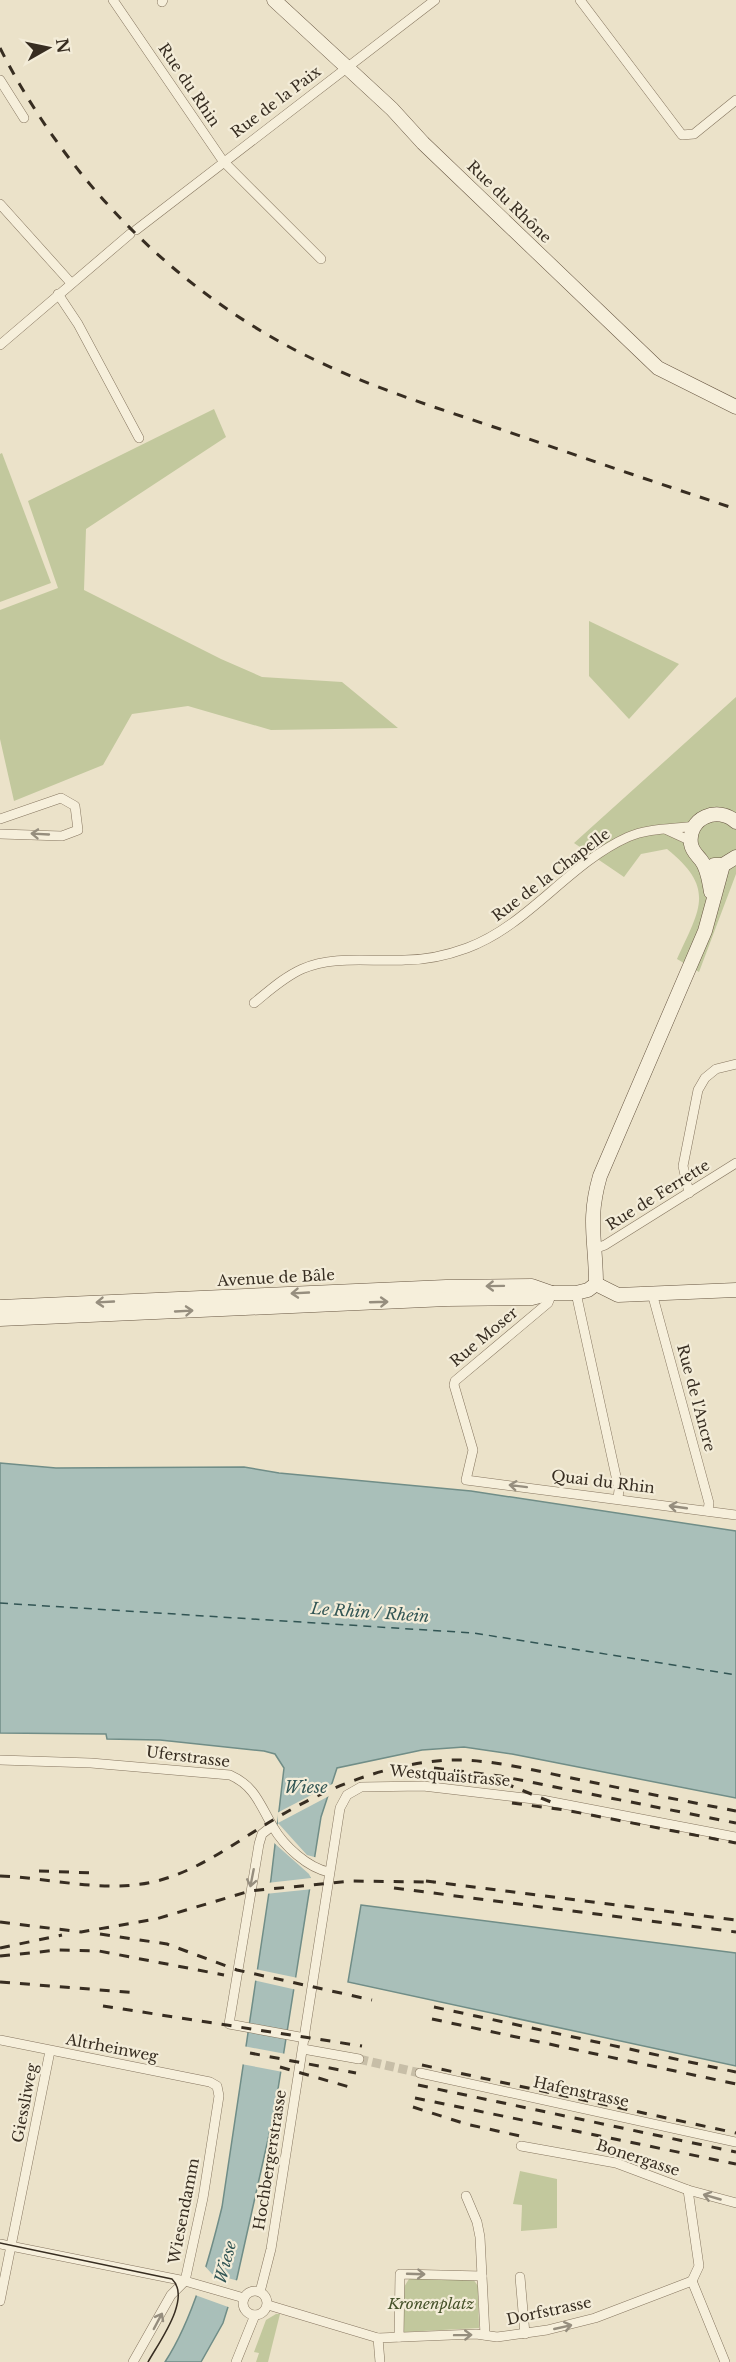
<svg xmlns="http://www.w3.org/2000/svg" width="736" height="2362" font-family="'Libre Baskerville',serif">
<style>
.green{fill:#c2c89d}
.water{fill:#a9bfb9;stroke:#708d87;stroke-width:1.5}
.pier{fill:#ebe2c9}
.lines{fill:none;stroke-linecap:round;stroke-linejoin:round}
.ferry{stroke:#325554;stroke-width:1.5;stroke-dasharray:8 6;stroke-linecap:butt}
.street-tunnel{stroke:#c7bea7;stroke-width:9;stroke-dasharray:9 4.5;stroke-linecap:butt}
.street-casing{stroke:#85755f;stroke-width:10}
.secondary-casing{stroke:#675642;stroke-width:15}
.street{stroke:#f6efdb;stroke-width:9}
.secondary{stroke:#f6efdb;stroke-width:14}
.tram{stroke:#372d21;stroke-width:1.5}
.rail{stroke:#372d21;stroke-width:3;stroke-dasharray:10 10;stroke-linecap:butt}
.oneway{stroke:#968e7e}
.labels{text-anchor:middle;stroke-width:4.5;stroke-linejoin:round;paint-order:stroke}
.street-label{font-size:15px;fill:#372d21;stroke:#f3ecd8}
.park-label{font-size:15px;font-style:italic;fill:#46522a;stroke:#f3ecd8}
.water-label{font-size:16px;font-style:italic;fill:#325554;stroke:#f3ecd8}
</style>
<rect width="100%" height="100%" fill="#ebe2c9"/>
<g class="green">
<path d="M 214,409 L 226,437 L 86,529 L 84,590 L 221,659 L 262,677 L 342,682 L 398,728 L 271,730 L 188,706 L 132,714 L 103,765 L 14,801 L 0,739 L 0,610 L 58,588 L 28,501 Z"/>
<path d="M 2,453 L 51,583 L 0,602 L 0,454 Z"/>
<path d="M 589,621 L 679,664 L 629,719 L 589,676 Z"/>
<path d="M 736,697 L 736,874 L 699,972 L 677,959 C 699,910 717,889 667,849 L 641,854 L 624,877 L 574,843 Z"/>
<path d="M 520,2171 L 557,2179 L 557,2228 L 521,2231 L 522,2205 L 513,2204 Z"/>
<path d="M 409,2279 L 473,2279 L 478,2286 L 479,2328 L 404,2332 L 404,2287 Z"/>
<path d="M 276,2314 L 280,2314 L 268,2362 L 256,2362 L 259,2353 L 254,2352 L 266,2320 Z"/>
</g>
<g class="water">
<path d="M 0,1463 L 56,1468 L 244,1467 L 279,1473 L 471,1491 L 736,1531 L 736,1798 L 512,1754 L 464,1747 L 422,1750 L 337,1768 L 321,1817 L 275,2108 L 237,2278 L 223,2323 L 201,2362 L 165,2362 C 193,2319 210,2256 222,2207 L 271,1879 L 284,1768 L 275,1754 L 264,1751 L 160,1740 L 107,1739 L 106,1734 L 0,1733 Z"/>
<path d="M 361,1905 L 736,1953 L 736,2066 L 348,1982 Z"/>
</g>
<g class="pier">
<path d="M 336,1782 L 331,1795 L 278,1823 L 307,1855 L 318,1858 L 313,1889 L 265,1894 L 267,1883 L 311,1878 L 309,1874 L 273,1842 L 278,1823 L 277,1813 Z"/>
<path d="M 255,1969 L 298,1978 L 297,1990 L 253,1980 Z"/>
<path d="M 243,2046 L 286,2054 L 283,2072 L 241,2064 Z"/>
<path d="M 203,2264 L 212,2274 L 239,2281 L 231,2308 L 195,2295 Z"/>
</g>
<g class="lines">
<path class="ferry" d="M 0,1603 L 474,1633 L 736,1675"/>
<path class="street-tunnel" d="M 359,2059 L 420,2073"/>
<g class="street-casing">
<g id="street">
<path d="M 113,0 L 223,161 L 321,259"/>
<path d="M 580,0 L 682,135 L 694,134 L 736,100"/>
<path d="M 162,2 L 163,0"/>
<path d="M 0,80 L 24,118"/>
<path d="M 0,204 L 71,283"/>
<path d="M 136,230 L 435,0"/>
<path d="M 58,294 L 78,324 L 139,438"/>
<path d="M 0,345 L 130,234"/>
<path d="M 0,819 L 61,798 L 75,806 L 78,830 L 62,836 L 0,834"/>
<path d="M 667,830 L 691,841"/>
<path d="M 254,1003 C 269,991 284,977 302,969 C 334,955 371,962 405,960 C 426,960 448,955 467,948 C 529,925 568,864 628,837 C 648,828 673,829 695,826"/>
<path d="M 689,1193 L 683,1166 L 698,1090 L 705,1078 L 716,1069 L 736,1064"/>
<path d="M 594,1249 L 605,1245 L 736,1163"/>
<path d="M 552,1293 L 548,1303 L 455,1381 L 454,1385 L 473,1450 L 466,1480 L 736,1515"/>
<path d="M 576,1293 L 619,1490 L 618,1498"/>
<path d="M 652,1293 L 709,1503 L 708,1511"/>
<path d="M 0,1760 L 91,1763 L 230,1775 C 255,1786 260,1805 273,1827 C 284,1846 308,1868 329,1872"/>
<path d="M 272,1826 L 262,1834 L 259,1844 L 229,2024 L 305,2038"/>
<path d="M 0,2040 L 210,2082 L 217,2086 L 219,2096 L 203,2198 L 185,2281 L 171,2295 L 133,2362"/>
<path d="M 303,2049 L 359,2059"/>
<path d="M 420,2073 L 736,2142"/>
<path d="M 521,2146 L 616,2163 L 688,2190 L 736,2203"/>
<path d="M 688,2190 L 699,2266 L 692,2281"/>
<path d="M 466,2196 L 477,2222 L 480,2237 L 485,2335"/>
<path d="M 0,2244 L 185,2281 L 244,2298"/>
<path d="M 520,2277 L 525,2334"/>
<path d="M 692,2281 L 725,2362"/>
<circle cx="255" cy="2303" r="12"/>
<path d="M 260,2292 L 271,2249 L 340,1808 L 347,1795 L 361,1787 L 423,1786 L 542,1800 L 736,1837"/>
<path d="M 0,2301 L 50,2051"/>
<path d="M 268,2305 L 378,2338 L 476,2334 L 497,2337 L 547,2330 L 595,2318 L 692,2281"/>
<path d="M 399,2337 L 400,2274 L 482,2276"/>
<path d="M 378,2338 L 380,2362"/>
<path d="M 236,2362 L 255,2315"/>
</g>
</g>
<g class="secondary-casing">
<g id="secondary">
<path d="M 274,0 L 392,109 L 423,143 L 658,368 L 736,407"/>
<path d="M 714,865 L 723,865 L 736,857"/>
<path d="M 711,892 C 709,881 708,869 701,860 C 697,855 692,851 691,844 C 687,818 718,805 736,822"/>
<path d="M 596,1284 C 596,1240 587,1221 600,1176 L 705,931 L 723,865"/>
<path d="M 596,1284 L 618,1295 L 736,1290"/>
<path d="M 0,1307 L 446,1287 L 532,1286 L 552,1293"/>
<path d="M 0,1319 L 447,1299 L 532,1298 L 552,1293 L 576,1293 L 588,1290 L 596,1284"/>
</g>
</g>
<use href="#street" class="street"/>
<use href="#secondary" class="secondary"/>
<path class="tram" d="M 0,2243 L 172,2279 C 192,2298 159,2342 148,2362"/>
<g class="rail">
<path d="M 0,48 C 67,181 178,294 313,359 C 373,388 437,408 500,429 C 578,456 657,483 736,509"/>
<path d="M 434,1768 L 500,1776 L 736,1823"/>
<path d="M 504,1783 L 551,1802"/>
<path d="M 512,1803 L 565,1810 L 736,1843"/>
<path d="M 39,1871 L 94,1873"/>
<path d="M 0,1876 C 53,1878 105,1894 157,1881 C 202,1869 234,1843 273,1820 C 321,1791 373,1769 428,1762 C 475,1755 522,1768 567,1777 C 623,1789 680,1800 736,1811"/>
<path d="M 426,1881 L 736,1920"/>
<path d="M 394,1888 L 736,1932"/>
<path d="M 0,1922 L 81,1932 L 156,1919 L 250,1891 L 351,1881 L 434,1882"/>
<path d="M 100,1934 L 167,1944 L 237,1970 L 372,2000"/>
<path d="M 0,1948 L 62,1935"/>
<path d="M 0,1956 L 58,1950 L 99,1951 L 224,1975"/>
<path d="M 0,1982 L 139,1993"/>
<path d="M 103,2006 L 362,2046"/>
<path d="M 434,2007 L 736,2072"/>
<path d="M 432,2019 L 736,2084"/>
<path d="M 250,2053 L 356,2073"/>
<path d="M 422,2065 L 736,2133"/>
<path d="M 280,2067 L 353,2088"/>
<path d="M 418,2085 L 736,2152"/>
<path d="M 415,2098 L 736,2164"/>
<path d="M 413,2107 L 466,2124 L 520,2136"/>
</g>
</g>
<defs><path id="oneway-shaft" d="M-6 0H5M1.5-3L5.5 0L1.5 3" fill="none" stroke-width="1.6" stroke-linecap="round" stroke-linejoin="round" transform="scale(1.5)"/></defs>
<g class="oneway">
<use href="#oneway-shaft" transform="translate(40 834) rotate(-177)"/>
<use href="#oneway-shaft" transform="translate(495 1286) rotate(179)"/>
<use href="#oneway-shaft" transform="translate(300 1293) rotate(177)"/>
<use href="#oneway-shaft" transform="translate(105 1302) rotate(177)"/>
<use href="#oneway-shaft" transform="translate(379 1302) rotate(-2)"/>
<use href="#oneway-shaft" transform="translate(184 1311) rotate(-3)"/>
<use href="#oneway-shaft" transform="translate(518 1486) rotate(-173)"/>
<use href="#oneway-shaft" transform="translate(678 1507) rotate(-172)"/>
<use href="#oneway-shaft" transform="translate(252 1878) rotate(101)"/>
<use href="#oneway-shaft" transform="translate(712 2197) rotate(-164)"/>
<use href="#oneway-shaft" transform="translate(416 2274) rotate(2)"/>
<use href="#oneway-shaft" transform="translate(158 2321) rotate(-62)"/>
<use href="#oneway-shaft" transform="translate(563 2327) rotate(-13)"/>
<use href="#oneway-shaft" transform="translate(463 2335) rotate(-1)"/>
</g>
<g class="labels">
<g class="street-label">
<text transform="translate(189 85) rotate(56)" y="5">Rue du Rhin</text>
<text transform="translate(276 102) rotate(-37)" y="5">Rue de la Paix</text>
<text transform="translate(509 202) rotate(44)" y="5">Rue du Rhône</text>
<text transform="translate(551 875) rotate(-37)" y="5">Rue de la Chapelle</text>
<text transform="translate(658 1195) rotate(-32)" y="5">Rue de Ferrette</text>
<text transform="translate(276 1278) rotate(-3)" y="5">Avenue de Bâle</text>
<text transform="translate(484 1337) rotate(-40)" y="5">Rue Moser</text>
<text transform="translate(696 1398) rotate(75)" y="5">Rue de l'Ancre</text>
<text transform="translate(603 1482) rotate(7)" y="5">Quai du Rhin</text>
<text transform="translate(188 1757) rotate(7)" y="5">Uferstrasse</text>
<text transform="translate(450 1776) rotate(5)" y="5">Westquaistrasse</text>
<text transform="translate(112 2048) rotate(11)" y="5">Altrheinweg</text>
<text transform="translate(581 2092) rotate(12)" y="5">Hafenstrasse</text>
<text transform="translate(25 2103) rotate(-79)" y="5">Giessliweg</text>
<text transform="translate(638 2158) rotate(18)" y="5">Bonergasse</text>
<text transform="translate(270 2160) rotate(-81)" y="5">Hochbergerstrasse</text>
<text transform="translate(184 2211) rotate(-79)" y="5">Wiesendamm</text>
<text transform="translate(549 2311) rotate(-12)" y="5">Dorfstrasse</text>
</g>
<g class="park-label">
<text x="431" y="2309">Kronenplatz</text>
</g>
<g class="water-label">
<text transform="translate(370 1612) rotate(4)" y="6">Le Rhin / Rhein</text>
<text x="306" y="1793">Wiese</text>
<text transform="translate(225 2262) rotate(-75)" y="6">Wiese</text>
</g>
</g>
<g transform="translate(48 48) rotate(81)" stroke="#f3ecd8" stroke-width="4.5" paint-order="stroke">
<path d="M0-4.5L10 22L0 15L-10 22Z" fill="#372d21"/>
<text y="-9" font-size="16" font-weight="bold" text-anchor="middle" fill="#372d21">N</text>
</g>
</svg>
